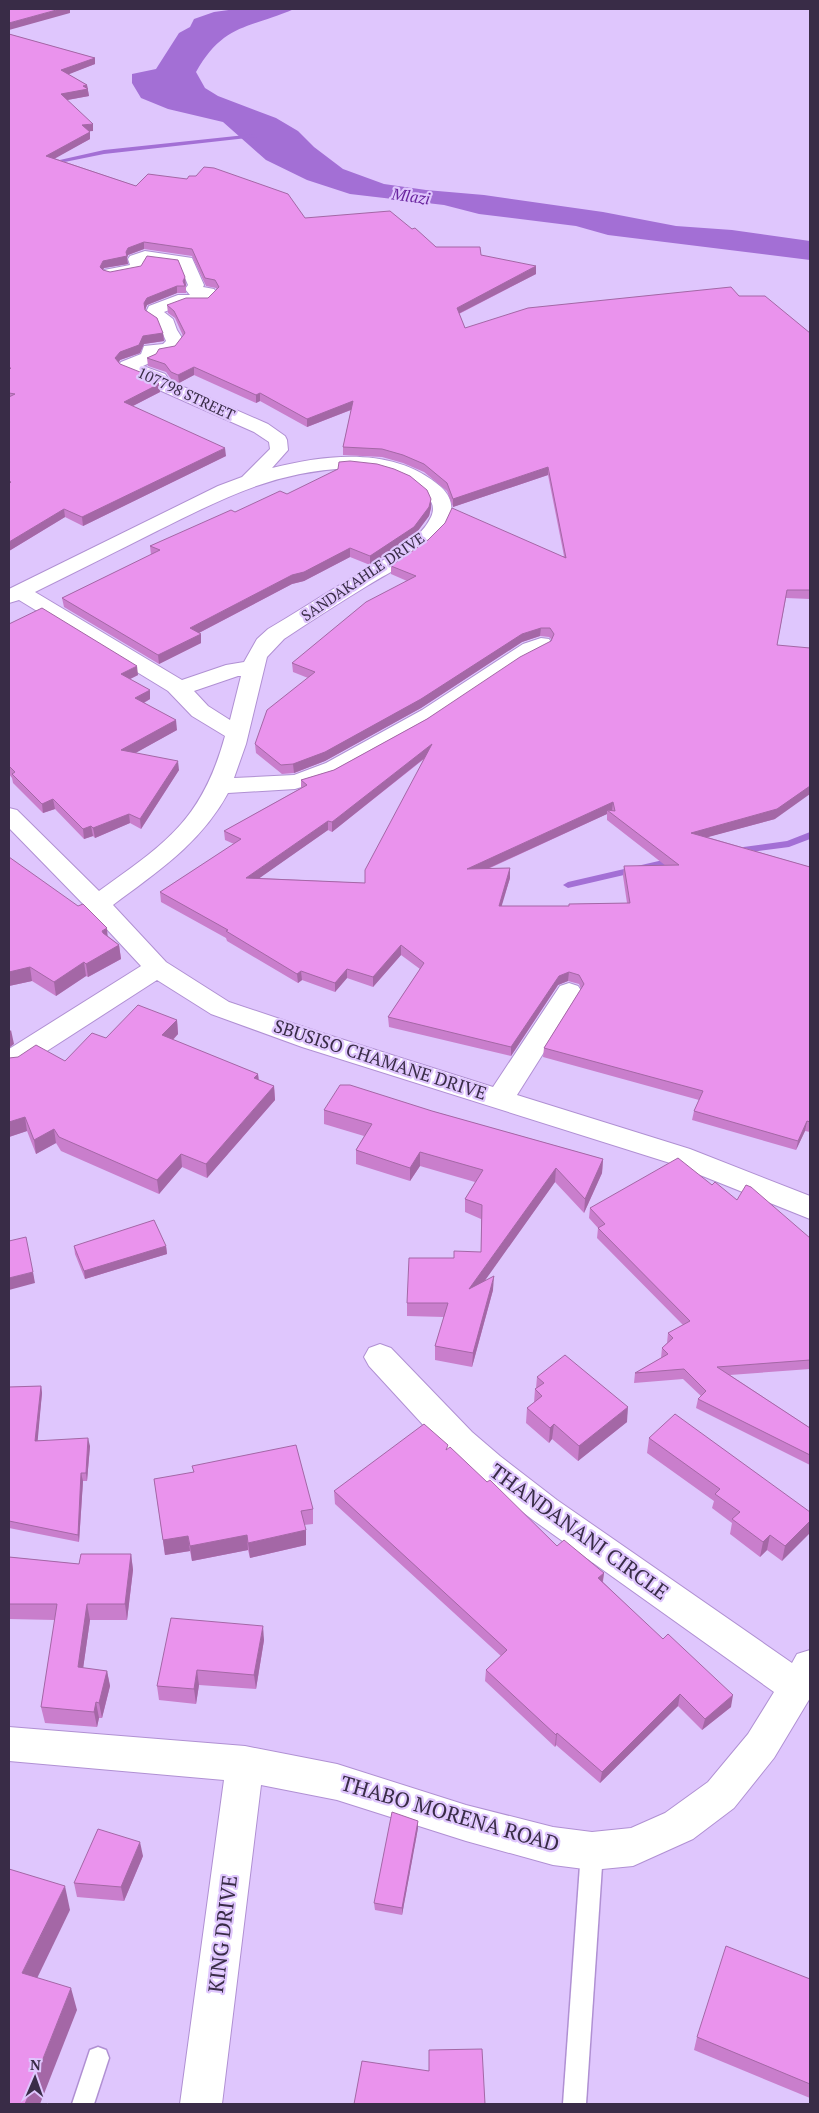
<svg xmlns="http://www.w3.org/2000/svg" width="819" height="2113" font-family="'PT Serif',serif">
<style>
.water{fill:#a36fd5}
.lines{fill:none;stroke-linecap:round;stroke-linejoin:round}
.stream{fill:#a36fd5;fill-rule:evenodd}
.service-casing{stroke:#b090d3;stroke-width:3}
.minor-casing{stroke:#b090d3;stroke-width:2}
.service{fill:#fff;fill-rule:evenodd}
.minor{fill:#fff;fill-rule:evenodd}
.wall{fill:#c97ecc;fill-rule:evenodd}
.shaded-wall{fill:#a467a6}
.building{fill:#ea93ed;stroke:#a467a6;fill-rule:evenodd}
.labels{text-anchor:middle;stroke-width:4.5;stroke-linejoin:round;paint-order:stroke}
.far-street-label{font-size:15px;fill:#392c47;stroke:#dfc6fd}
.far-water-label{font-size:16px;font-style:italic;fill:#6a259f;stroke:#dfc6fd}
.street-label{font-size:18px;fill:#392c47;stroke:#dfc6fd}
.near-street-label{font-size:21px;fill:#392c47;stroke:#dfc6fd}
</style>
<rect width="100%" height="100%" fill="#dfc6fd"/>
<path class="water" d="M 236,9 L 294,9 C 248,29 224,23 196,72 L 205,88 L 218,96 L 276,118 L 298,131 L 314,147 L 343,169 L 384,184 L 426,190 L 484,195 L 603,212 L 676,226 L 732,230 L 810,241 L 810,260 L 608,235 L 576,226 L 479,214 L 444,205 L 350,194 L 307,180 L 266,160 L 223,122 L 168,109 L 141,98 L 132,83 L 132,74 L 156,69 L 179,33 L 190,27 L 194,19 L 214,12 Z"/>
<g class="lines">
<g class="stream">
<path d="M 255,134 L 257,135 L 257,137 L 104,154 L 45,166 L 42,164 L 104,150 Z"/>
<path d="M 810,832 L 810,839 L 789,847 L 736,854 L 731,851 L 736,848 L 787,841 Z"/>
<path d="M 676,857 L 681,860 L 680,862 L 568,888 L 563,885 L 568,882 Z"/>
</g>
<g class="service-casing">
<g id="service">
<path d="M 592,1841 L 600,1844 L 603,1851 L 586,2104 L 563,2104 L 581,1851 L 584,1844 Z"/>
<path d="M 98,2047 L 106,2050 L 109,2058 L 94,2104 L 72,2104 L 90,2050 Z"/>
</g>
</g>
<g class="minor-casing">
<g id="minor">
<path d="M 145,251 L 192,258 L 204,285 L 203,287 L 214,289 L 218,295 C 208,310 201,303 186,304 C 179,305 171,310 164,312 L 173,319 L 177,330 L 184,341 L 174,353 L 159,355 L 156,360 L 143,366 L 165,374 L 170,381 L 268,424 L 285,436 L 287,440 L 288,450 L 272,468 C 327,454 395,446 441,487 C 456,501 453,516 443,530 C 424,556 393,570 367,586 C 339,603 311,621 284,639 L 267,657 L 246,744 L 234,778 L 294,775 L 326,763 L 422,710 L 523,644 L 541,638 L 549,639 L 552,644 L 549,649 L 519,664 L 426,726 L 333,777 L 295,789 L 228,793 C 201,843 157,872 113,905 L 166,962 L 229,1002 L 322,1033 L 493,1087 L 560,986 L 569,983 L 578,986 L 582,992 L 517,1095 L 690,1149 L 810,1196 L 810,1219 L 670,1163 L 302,1047 L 211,1014 L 157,980 L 19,1069 L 9,1071 L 9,1049 L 141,966 L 89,910 L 9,828 L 9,808 L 17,810 L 99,891 C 166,843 202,820 225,736 L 192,716 L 168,691 L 19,600 L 9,603 L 9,589 L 218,486 L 242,477 L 270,449 L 269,442 L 254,432 L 157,389 L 152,382 L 121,370 L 118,366 L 121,362 L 141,354 L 144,346 L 163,344 L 166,341 L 159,325 L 148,317 L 147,310 L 149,306 L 178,295 L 190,295 L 185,289 L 188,285 L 180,266 L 145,261 L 146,265 L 141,272 L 110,278 L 104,276 L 102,273 L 104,270 L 130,265 L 128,259 L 130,256 ZM 350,468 C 377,469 397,473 419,489 C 428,496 437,504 431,517 C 418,546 369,567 343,583 C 318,598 294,614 268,629 L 257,639 L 244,662 L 226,665 L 182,680 L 35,592 C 76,572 117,551 157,531 C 226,497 272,472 350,468 ZM 238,676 L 241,676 L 230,720 L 208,706 L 194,691 Z"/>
<path d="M 380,1344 L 391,1348 L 472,1432 L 500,1456 L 557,1500 L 792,1663 L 797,1654 L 810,1650 L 810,1698 L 774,1758 L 734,1808 L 693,1839 L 633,1866 L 592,1870 L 553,1865 L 466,1841 L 337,1800 L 261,1785 L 222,2104 L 180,2104 L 224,1780 L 9,1761 L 9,1727 L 245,1746 L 337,1764 L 466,1805 L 553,1827 L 592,1832 L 631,1828 L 665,1813 L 708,1782 L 748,1734 L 774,1692 L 533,1520 L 476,1476 L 448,1452 L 369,1366 L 364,1357 L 369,1348 Z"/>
</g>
</g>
<use href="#service" class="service"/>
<use href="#minor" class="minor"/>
</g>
<g class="wall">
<path d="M 9,34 L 95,58 L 95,64 L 68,74 L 87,85 L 89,96 L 67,100 L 93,131 L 89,131 L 90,139 L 54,158 L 136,186 L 305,218 L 412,229 L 436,247 L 481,255 L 536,274 L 459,314 L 465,328 L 739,296 L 810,333 L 810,599 L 786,598 L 777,645 L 775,819 L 707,837 L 810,867 L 810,1132 L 805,1131 L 796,1150 L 692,1120 L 694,1111 L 699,1100 L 543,1057 L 544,1048 L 581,989 L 579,984 L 568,981 L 558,985 L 511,1056 L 389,1027 L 388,1017 L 420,969 L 401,955 L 373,987 L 347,978 L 335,992 L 302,980 L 298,983 L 227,941 L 226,938 L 161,902 L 160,892 L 234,844 L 225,840 L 224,831 L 301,788 L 301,780 L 334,770 L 427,719 L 551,641 L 552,640 L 549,637 L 540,636 L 522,642 L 421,708 L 325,761 L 294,773 L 282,774 L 256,753 L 255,744 L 308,678 L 293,672 L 292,663 L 407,581 L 391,574 L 391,566 L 564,556 L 548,475 L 453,507 L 447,491 L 424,472 L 403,463 L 382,457 L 343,455 L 343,447 L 351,410 L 307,427 L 260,401 L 256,403 L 194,375 L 179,383 L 171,379 L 166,372 L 148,366 L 147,358 L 175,346 L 183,336 L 175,318 L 168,313 L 167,305 L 208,298 L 217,290 L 216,288 L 206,286 L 192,256 L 144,249 L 128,255 L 127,258 L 128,264 L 104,268 L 103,270 L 110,272 L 186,285 L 186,293 L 177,293 L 147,305 L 145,310 L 163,333 L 164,341 L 144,344 L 140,353 L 120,360 L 119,363 L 160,392 L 133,406 L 226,456 L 83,526 L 65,517 L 9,551 ZM 424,759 L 365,883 L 259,878 L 328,830 L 332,832 ZM 607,814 L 607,820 L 666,866 L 624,866 L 623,876 L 627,903 L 569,904 L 569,906 L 501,906 L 510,878 L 510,868 L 488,869 Z"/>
<path d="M 287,494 L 431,499 L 431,508 L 429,516 L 414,536 L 370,565 L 350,557 L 304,581 L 292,584 L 199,633 L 201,643 L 159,664 L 64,607 L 62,598 L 151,555 L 150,546 L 235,512 Z"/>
<path d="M 9,624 L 138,675 L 130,679 L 150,699 L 144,703 L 177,730 L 135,753 L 179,770 L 141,829 L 130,823 L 95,838 L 93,836 L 84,839 L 55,809 L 43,813 L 13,783 L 12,778 L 9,774 Z"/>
<path d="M 9,857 L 119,945 L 121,959 L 88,977 L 86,976 L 56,996 L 32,981 L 9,986 Z"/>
<path d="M 177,1020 L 178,1034 L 173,1040 L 258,1074 L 259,1080 L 274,1086 L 275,1100 L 207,1178 L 182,1167 L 159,1194 L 61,1151 L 56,1143 L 36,1154 L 27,1131 L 9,1137 L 9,1058 L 65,1061 L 106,1038 Z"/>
<path d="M 324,1110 L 432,1111 L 603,1159 L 602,1173 L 584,1213 L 555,1182 L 484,1281 L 493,1290 L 472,1367 L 435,1360 L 435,1346 L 444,1317 L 407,1316 L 407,1303 L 454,1258 L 481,1252 L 481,1219 L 465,1212 L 465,1199 L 475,1182 L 420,1166 L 410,1181 L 356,1164 L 356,1150 L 364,1136 L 324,1124 Z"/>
<path d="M 712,1185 L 737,1200 L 810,1238 L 810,1369 L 730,1375 L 810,1428 L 810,1465 L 696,1408 L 698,1399 L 701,1396 L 683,1379 L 634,1383 L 635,1373 L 661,1358 L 662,1348 L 667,1343 L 668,1333 L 683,1325 L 597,1238 L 598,1228 L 589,1218 L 590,1208 Z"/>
<path d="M 74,1246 L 166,1246 L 167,1254 L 85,1279 L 75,1254 Z"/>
<path d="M 537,1377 L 627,1422 L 578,1461 L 552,1439 L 549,1443 L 526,1423 L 527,1408 L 534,1403 L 535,1389 L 536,1388 Z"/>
<path d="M 41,1386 L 42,1393 L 37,1440 L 90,1446 L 87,1481 L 83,1481 L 79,1542 L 9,1528 L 9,1387 Z"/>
<path d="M 649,1438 L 810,1512 L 782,1561 L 767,1550 L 760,1557 L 730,1534 L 732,1523 L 712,1508 L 714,1501 L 647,1453 Z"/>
<path d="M 448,1449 L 557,1546 L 604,1573 L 603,1582 L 731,1707 L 702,1730 L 678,1706 L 600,1783 L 556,1745 L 555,1747 L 485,1681 L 486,1670 L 501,1656 L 335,1504 L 334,1491 Z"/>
<path d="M 154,1479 L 313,1509 L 313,1524 L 304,1525 L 306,1545 L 250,1558 L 248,1550 L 192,1561 L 190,1551 L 165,1555 Z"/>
<path d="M 131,1554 L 133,1570 L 127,1620 L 90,1620 L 83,1668 L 107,1671 L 110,1686 L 102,1718 L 99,1718 L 97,1727 L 45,1723 L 41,1707 L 55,1620 L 9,1619 L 9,1557 L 79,1564 Z"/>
<path d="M 264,1640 L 256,1689 L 199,1685 L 196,1704 L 159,1700 L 157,1686 Z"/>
<path d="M 418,1821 L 418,1828 L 402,1915 L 375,1910 L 374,1903 Z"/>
<path d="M 143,1856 L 124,1901 L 77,1897 L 74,1883 Z"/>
<path d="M 810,1979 L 810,2098 L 694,2050 L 697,2037 Z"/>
</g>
<g class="shaded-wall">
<path d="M 60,9 L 70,9 L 70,13 L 9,30 L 9,23 Z"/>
<path d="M 95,58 L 95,64 L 62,77 L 61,70 Z"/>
<path d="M 87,85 L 89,96 L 62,101 L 61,94 Z"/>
<path d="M 93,124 L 93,131 L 82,132 L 82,125 Z"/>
<path d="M 90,132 L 90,139 L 47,163 L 46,156 Z"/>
<path d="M 144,242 L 144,249 L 128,255 L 127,258 L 128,264 L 104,268 L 100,274 L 100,267 L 103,261 L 126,252 L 128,248 Z"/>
<path d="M 536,266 L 536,274 L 456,315 L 457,308 Z"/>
<path d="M 185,277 L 186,285 L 185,286 L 183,281 Z"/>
<path d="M 177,286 L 177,293 L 147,305 L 145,310 L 144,303 L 147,298 Z"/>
<path d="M 163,333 L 164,341 L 144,344 L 140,353 L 120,360 L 116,366 L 115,358 L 120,352 L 143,336 Z"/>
<path d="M 194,367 L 194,375 L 179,383 L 178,375 Z"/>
<path d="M 159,384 L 160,392 L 125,410 L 124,402 Z"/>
<path d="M 260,393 L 260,401 L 256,403 L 256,395 Z"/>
<path d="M 353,401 L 353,409 L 307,427 L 307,419 Z"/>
<path d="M 225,448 L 226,456 L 83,526 L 82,517 Z"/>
<path d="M 548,467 L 548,475 L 453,507 L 453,499 Z"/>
<path d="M 431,499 L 431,508 L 429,516 L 414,536 L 370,565 L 370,556 Z"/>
<path d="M 64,509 L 65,517 L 9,551 L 9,542 Z"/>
<path d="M 350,548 L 350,557 L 304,581 L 292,584 L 191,637 L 190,628 L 292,575 Z"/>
<path d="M 541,628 L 540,636 L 522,642 L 421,708 L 325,761 L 294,773 L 293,764 L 522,634 Z"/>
<path d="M 201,634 L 201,643 L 159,664 L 158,655 Z"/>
<path d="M 137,666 L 138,675 L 122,683 L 121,674 Z"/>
<path d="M 150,690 L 150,699 L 136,707 L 135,698 Z"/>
<path d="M 176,720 L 177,730 L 123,760 L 121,750 Z"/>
<path d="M 432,744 L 432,752 L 332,832 L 332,822 Z"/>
<path d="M 178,761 L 179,770 L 141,829 L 140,819 Z"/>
<path d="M 810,786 L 810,794 L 775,819 L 690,842 L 691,833 Z"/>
<path d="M 53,799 L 55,809 L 43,813 L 42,804 Z"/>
<path d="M 613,802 L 612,811 L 607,810 L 607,814 L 467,878 L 467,869 Z"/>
<path d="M 129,814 L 130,823 L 95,838 L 93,828 Z"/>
<path d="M 328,821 L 328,830 L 247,887 L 246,878 Z"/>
<path d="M 91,826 L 93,836 L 84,839 L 83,829 Z"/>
<path d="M 510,868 L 510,878 L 499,915 L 499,906 Z"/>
<path d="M 107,928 L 108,941 L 102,931 Z"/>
<path d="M 119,945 L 121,959 L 88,977 L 86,964 Z"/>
<path d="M 401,945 L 401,955 L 373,987 L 373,977 Z"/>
<path d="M 84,962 L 86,976 L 56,996 L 54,982 Z"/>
<path d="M 30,967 L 32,981 L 9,986 L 9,972 Z"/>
<path d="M 347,969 L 347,978 L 335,992 L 335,983 Z"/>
<path d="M 301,971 L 302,980 L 298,983 L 297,974 Z"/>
<path d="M 569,972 L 568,981 L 558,985 L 511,1056 L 511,1047 L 559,976 Z"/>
<path d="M 177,1020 L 178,1034 L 164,1049 L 162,1035 Z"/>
<path d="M 11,1030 L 14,1044 L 9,1048 L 9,1032 Z"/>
<path d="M 258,1074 L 259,1087 L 254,1078 Z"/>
<path d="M 274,1086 L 275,1100 L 207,1178 L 206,1164 Z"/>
<path d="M 25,1117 L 27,1131 L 9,1137 L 9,1122 Z"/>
<path d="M 807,1121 L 805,1131 L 796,1150 L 798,1141 Z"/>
<path d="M 54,1129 L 56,1143 L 36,1154 L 34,1140 Z"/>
<path d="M 420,1152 L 420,1166 L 410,1181 L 410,1168 Z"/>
<path d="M 181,1154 L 182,1167 L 159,1194 L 157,1180 Z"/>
<path d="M 603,1159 L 602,1173 L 584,1213 L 585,1199 Z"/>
<path d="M 556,1168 L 555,1182 L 469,1303 L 469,1289 Z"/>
<path d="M 166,1246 L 167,1254 L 85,1279 L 84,1271 Z"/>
<path d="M 33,1272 L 35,1283 L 9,1290 L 9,1278 Z"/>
<path d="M 494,1276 L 493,1290 L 472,1367 L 473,1353 Z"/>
<path d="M 41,1386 L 42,1393 L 37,1448 L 35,1441 Z"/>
<path d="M 628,1407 L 627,1422 L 578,1461 L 579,1446 Z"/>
<path d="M 554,1424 L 552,1439 L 549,1443 L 550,1428 Z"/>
<path d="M 88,1438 L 90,1446 L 87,1481 L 86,1473 Z"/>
<path d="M 81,1473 L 83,1481 L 79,1542 L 78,1535 Z"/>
<path d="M 810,1521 L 810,1533 L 782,1561 L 785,1546 Z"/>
<path d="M 306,1530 L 306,1545 L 250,1558 L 248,1543 Z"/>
<path d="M 247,1535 L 248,1550 L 192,1561 L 190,1546 Z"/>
<path d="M 770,1535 L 767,1550 L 760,1557 L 763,1542 Z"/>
<path d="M 188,1536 L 190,1551 L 165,1555 L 163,1540 Z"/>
<path d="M 131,1554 L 133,1570 L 127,1620 L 125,1604 Z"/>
<path d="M 604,1573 L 602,1585 L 598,1578 Z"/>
<path d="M 87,1604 L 90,1620 L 81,1683 L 78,1667 Z"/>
<path d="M 263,1626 L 264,1640 L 256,1689 L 254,1675 Z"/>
<path d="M 197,1670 L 199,1685 L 196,1704 L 194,1689 Z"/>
<path d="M 107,1671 L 110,1686 L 102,1718 L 99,1703 Z"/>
<path d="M 680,1694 L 678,1706 L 600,1783 L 602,1772 Z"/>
<path d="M 733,1695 L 731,1707 L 702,1730 L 705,1719 Z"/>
<path d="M 96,1702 L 99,1718 L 97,1727 L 94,1712 Z"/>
<path d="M 557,1733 L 556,1745 L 555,1747 L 556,1735 Z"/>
<path d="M 418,1821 L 418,1828 L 402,1915 L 402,1908 Z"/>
<path d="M 140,1842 L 143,1856 L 124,1901 L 121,1887 Z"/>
<path d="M 65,1886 L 70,1910 L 29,1995 L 22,1973 Z"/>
<path d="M 71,1988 L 77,2010 L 40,2104 L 25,2104 Z"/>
</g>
<g class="building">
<path d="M 9,9 L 60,9 L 9,23 Z"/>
<path d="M 9,34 L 95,58 L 61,70 L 87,85 L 83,86 L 88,89 L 61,94 L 93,124 L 82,125 L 90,132 L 46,156 L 136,186 L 148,174 L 187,179 L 189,176 L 196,176 L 204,167 L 214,168 L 288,194 L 305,218 L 390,211 L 412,229 L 415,228 L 436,247 L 480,247 L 481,255 L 536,266 L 457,308 L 465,328 L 528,308 L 731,287 L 739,296 L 765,296 L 810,333 L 810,590 L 787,590 L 777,645 L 810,648 L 810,786 L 777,809 L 691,833 L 810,867 L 810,1122 L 807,1121 L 798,1141 L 694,1111 L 703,1091 L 544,1048 L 584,984 L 579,975 L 569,972 L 559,976 L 511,1047 L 388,1017 L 424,963 L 401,945 L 373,977 L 347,969 L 335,983 L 301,971 L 297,974 L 226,931 L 228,930 L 160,892 L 241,839 L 224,831 L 307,785 L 301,780 L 334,770 L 427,719 L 520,657 L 551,641 L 554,634 L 550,628 L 541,628 L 522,634 L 421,699 L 325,752 L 293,764 L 281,765 L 255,744 L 267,710 L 315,672 L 292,663 L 366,602 L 416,576 L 391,566 L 428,540 L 445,523 L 452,508 L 566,558 L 548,467 L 453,499 L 447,483 L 424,464 L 403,455 L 382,449 L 343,447 L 353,401 L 307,419 L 260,393 L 256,395 L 194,367 L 178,375 L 171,372 L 165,364 L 147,358 L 156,354 L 159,349 L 175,346 L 185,333 L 174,311 L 167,305 L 186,298 L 208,298 L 219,287 L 215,280 L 205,278 L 192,249 L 144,242 L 128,248 L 126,252 L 127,256 L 103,261 L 100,267 L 103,270 L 110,272 L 141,266 L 147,256 L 178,260 L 185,277 L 183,281 L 185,286 L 177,286 L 147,298 L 144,303 L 145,310 L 157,318 L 163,333 L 143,336 L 139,345 L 120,352 L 115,358 L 120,364 L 150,376 L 159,384 L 124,402 L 225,448 L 82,517 L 64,509 L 9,542 L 9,484 L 11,482 L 9,481 L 9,397 L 15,394 L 9,393 L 9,370 L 11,368 L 9,368 ZM 432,744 L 365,870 L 365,883 L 246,878 L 328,821 L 332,822 ZM 613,802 L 615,811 L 607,810 L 679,865 L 624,866 L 630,903 L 569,904 L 569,906 L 499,906 L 510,868 L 467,869 Z"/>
<path d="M 350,461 L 377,464 L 394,469 L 410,476 L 427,490 L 431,499 L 429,507 L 414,527 L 370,556 L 350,548 L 304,572 L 292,575 L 190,628 L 201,634 L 158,655 L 62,598 L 160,550 L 150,546 L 231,510 L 235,512 L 280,491 L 287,494 L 338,469 L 339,462 Z"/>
<path d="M 42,608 L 137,666 L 121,674 L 150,690 L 135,698 L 176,720 L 121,750 L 178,761 L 140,819 L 129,814 L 93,828 L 91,826 L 83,829 L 53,799 L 42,804 L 12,774 L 15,772 L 9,766 L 9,624 Z"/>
<path d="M 9,857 L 78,906 L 83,904 L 107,928 L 102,931 L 103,933 L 119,945 L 86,964 L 84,962 L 54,982 L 30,967 L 9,972 Z"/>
<path d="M 138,1005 L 177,1020 L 162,1035 L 258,1074 L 254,1078 L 274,1086 L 206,1164 L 181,1154 L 157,1180 L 59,1137 L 54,1129 L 34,1140 L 25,1117 L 9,1122 L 9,1058 L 18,1057 L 36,1045 L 65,1061 L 92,1033 L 106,1038 Z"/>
<path d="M 340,1085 L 350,1085 L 432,1111 L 603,1159 L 585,1199 L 556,1168 L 469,1289 L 494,1276 L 473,1353 L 435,1346 L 448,1303 L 407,1303 L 409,1258 L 454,1258 L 454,1251 L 481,1252 L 482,1205 L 465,1199 L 483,1170 L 420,1152 L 410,1168 L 356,1150 L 372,1124 L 324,1110 Z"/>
<path d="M 678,1158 L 712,1185 L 715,1182 L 737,1200 L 746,1185 L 751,1187 L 810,1238 L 810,1360 L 717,1367 L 810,1428 L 810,1455 L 698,1399 L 706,1391 L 684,1369 L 635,1373 L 668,1354 L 662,1348 L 673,1338 L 668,1333 L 690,1321 L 598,1228 L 605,1224 L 590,1208 Z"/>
<path d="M 154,1220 L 166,1246 L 84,1271 L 74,1246 Z"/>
<path d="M 26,1237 L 33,1272 L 9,1278 L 9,1241 Z"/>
<path d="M 565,1355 L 628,1407 L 579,1446 L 554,1424 L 550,1428 L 527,1408 L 542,1396 L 535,1389 L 544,1383 L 537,1377 Z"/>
<path d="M 41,1386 L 35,1441 L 88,1438 L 86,1473 L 81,1473 L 78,1535 L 9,1521 L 9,1387 Z"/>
<path d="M 675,1414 L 810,1512 L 810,1521 L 785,1546 L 770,1535 L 763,1542 L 732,1519 L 740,1512 L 715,1494 L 720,1489 L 649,1438 Z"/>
<path d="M 424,1424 L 448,1445 L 446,1450 L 450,1447 L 487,1482 L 490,1480 L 557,1546 L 564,1540 L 604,1573 L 598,1578 L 663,1639 L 668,1634 L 733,1695 L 705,1719 L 680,1694 L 602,1772 L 557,1733 L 556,1735 L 486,1670 L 507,1650 L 334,1491 Z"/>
<path d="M 296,1445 L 313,1509 L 301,1511 L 306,1530 L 248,1543 L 247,1535 L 190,1546 L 188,1536 L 163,1540 L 154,1479 L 194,1472 L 192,1466 Z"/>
<path d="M 81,1554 L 131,1554 L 125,1604 L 87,1604 L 78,1667 L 107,1671 L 99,1703 L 96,1702 L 94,1712 L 41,1707 L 57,1604 L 9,1604 L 9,1557 L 79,1564 Z"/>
<path d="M 171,1618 L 263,1626 L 254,1675 L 197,1670 L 194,1689 L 157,1686 Z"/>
<path d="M 392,1812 L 418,1821 L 402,1908 L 374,1903 Z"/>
<path d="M 98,1829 L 140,1842 L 121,1887 L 74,1883 Z"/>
<path d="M 9,1869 L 65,1886 L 22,1973 L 71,1988 L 25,2104 L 9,2104 Z"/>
<path d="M 726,1946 L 810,1979 L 810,2084 L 697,2037 Z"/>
<path d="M 482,2049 L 485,2104 L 354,2104 L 362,2061 L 429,2071 L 429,2050 Z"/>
</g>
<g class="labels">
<g class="far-street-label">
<text transform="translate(186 394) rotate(25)" y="5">107798 STREET</text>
<text transform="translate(363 577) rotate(-34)" y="5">SANDAKAHLE DRIVE</text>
</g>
<g class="far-water-label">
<text transform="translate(411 196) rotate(8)" y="6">Mlazi</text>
</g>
<g class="street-label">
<text transform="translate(380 1060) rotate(18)" y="6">SBUSISO CHAMANE DRIVE</text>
</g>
<g class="near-street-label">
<text transform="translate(579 1532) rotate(36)" y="7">THANDANANI CIRCLE</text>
<text transform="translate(450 1814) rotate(16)" y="7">THABO MORENA ROAD</text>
<text transform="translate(223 1934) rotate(-83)" y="7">KING DRIVE</text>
</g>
</g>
<rect width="819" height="2113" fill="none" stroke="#392c47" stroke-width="20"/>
<g transform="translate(35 2078) rotate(2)" stroke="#dfc6fd" stroke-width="4" paint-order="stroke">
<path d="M0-4L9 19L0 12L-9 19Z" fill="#392c47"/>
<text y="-8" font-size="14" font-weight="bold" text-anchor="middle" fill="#392c47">N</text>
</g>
</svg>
